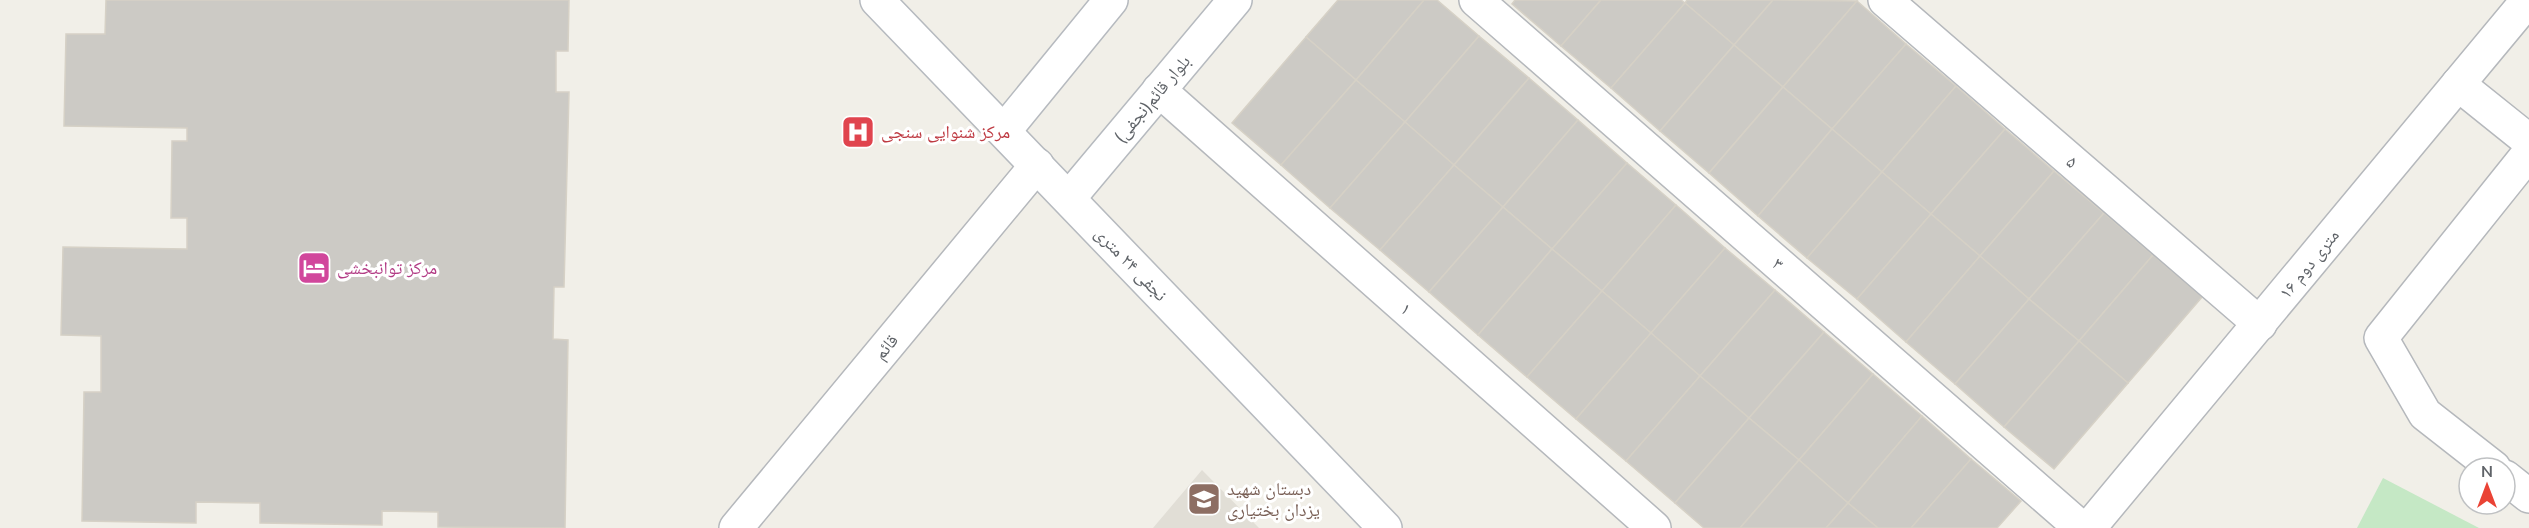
<svg xmlns="http://www.w3.org/2000/svg" width="2529" height="528" font-family="'Nunito Sans','Noto Naskh Arabic',sans-serif">
<style>
.education{fill:#e1ded6}
.green{fill:#c5e8c5}
.building{fill:#cccac5;stroke:#d6d1c6;stroke-width:1.5}
.lines{fill:none;stroke-linecap:round;stroke-linejoin:round}
.street-casing{stroke:#b5b8bc;stroke-width:36}
.secondary-casing{stroke:#b6babf;stroke-width:36}
.street{stroke:#fff;stroke-width:33}
.secondary{stroke:#fff;stroke-width:33}
.labels{text-anchor:middle;stroke-width:6;stroke-linejoin:round;paint-order:stroke}
.street-label{font-size:18px;fill:#5f6368;stroke:#fff}
.health-label{font-size:18px;fill:#be3a42;stroke:#fff;text-anchor:start}
.hotel-label{font-size:18px;fill:#b23c85;stroke:#fff;text-anchor:start}
.education-label{font-size:18px;fill:#785e54;stroke:#fff;text-anchor:start}
</style>
<rect width="100%" height="100%" fill="#f1efe8"/>
<path class="education" d="M 1202,470 L 1259,528 L 1153,528 Z"/>
<path class="green" d="M 2383,478 L 2479,528 L 2357,528 Z"/>
<g class="building">
<path d="M 106,0 L 569,0 L 568,51 L 556,51 L 556,92 L 569,92 L 564,287 L 554,287 L 553,339 L 568,340 L 565,528 L 438,527 L 438,512 L 382,511 L 382,525 L 260,523 L 260,503 L 196,502 L 196,523 L 82,521 L 84,392 L 101,392 L 101,336 L 61,335 L 63,247 L 187,249 L 187,218 L 171,218 L 172,141 L 187,141 L 187,128 L 64,126 L 66,34 L 105,34 Z"/>
<path d="M 1338,0 L 1424,0 L 1356,80 L 1306,37 Z"/>
<path d="M 1424,0 L 1437,0 L 1479,36 L 1405,122 L 1356,80 Z"/>
<path d="M 1515,0 L 1601,0 L 1561,46 L 1512,4 Z"/>
<path d="M 1601,0 L 1681,0 L 1685,3 L 1611,88 L 1561,46 Z"/>
<path d="M 1687,0 L 1773,0 L 1734,45 L 1685,3 Z"/>
<path d="M 1773,0 L 1857,1 L 1783,87 L 1734,45 Z"/>
<path d="M 1857,1 L 1906,44 L 1832,129 L 1783,87 Z"/>
<path d="M 1685,3 L 1734,45 L 1660,131 L 1611,88 Z"/>
<path d="M 1479,36 L 1529,78 L 1454,165 L 1405,122 Z"/>
<path d="M 1306,37 L 1356,80 L 1281,165 L 1232,123 Z"/>
<path d="M 1906,44 L 1956,86 L 1882,172 L 1832,129 Z"/>
<path d="M 1734,45 L 1783,87 L 1709,173 L 1660,131 Z"/>
<path d="M 1529,78 L 1578,120 L 1503,207 L 1454,165 Z"/>
<path d="M 1356,80 L 1405,122 L 1330,208 L 1281,165 Z"/>
<path d="M 1956,86 L 2005,129 L 1931,214 L 1882,172 Z"/>
<path d="M 1783,87 L 1832,129 L 1758,216 L 1709,173 Z"/>
<path d="M 1578,120 L 1627,163 L 1552,249 L 1503,207 Z"/>
<path d="M 1405,122 L 1454,165 L 1380,250 L 1330,208 Z"/>
<path d="M 1832,129 L 1882,172 L 1807,258 L 1758,216 Z"/>
<path d="M 2005,129 L 2054,171 L 1980,256 L 1931,214 Z"/>
<path d="M 1627,163 L 1676,205 L 1602,291 L 1552,249 Z"/>
<path d="M 1454,165 L 1503,207 L 1429,292 L 1380,250 Z"/>
<path d="M 2054,171 L 2104,213 L 2029,299 L 1980,256 Z"/>
<path d="M 1882,172 L 1931,214 L 1857,299 L 1807,258 Z"/>
<path d="M 1676,205 L 1725,248 L 1651,333 L 1602,291 Z"/>
<path d="M 1503,207 L 1552,249 L 1478,335 L 1429,292 Z"/>
<path d="M 2104,213 L 2153,255 L 2079,341 L 2029,299 Z"/>
<path d="M 1931,214 L 1980,256 L 1906,342 L 1857,299 Z"/>
<path d="M 1725,248 L 1775,290 L 1700,376 L 1651,333 Z"/>
<path d="M 1552,249 L 1602,291 L 1527,377 L 1478,335 Z"/>
<path d="M 2153,255 L 2202,297 L 2128,383 L 2079,341 Z"/>
<path d="M 1980,256 L 2029,299 L 1955,384 L 1906,342 Z"/>
<path d="M 1775,290 L 1824,332 L 1749,418 L 1700,376 Z"/>
<path d="M 1602,291 L 1651,333 L 1576,419 L 1527,377 Z"/>
<path d="M 2029,299 L 2079,341 L 2004,427 L 1955,384 Z"/>
<path d="M 1824,332 L 1873,374 L 1799,460 L 1749,418 Z"/>
<path d="M 1651,333 L 1700,376 L 1626,461 L 1576,419 Z"/>
<path d="M 2079,341 L 2128,383 L 2054,469 L 2004,427 Z"/>
<path d="M 1873,374 L 1922,416 L 1848,503 L 1799,460 Z"/>
<path d="M 1700,376 L 1749,418 L 1675,503 L 1626,461 Z"/>
<path d="M 1922,416 L 1971,459 L 1911,528 L 1878,528 L 1848,503 Z"/>
<path d="M 1749,418 L 1799,460 L 1740,528 L 1704,528 L 1675,503 Z"/>
<path d="M 1971,459 L 2021,501 L 1997,528 L 1911,528 Z"/>
<path d="M 1799,460 L 1848,503 L 1826,528 L 1740,528 Z"/>
<path d="M 1848,503 L 1878,528 L 1826,528 Z"/>
</g>
<g class="lines">
<g class="street-casing">
<g id="street">
<path d="M 1476,0 L 2081,528"/>
<path d="M 1885,0 L 2260,324"/>
<path d="M 2458,84 L 2529,141"/>
<path d="M 1159,90 L 1654,528"/>
<path d="M 2494,468 L 2425,414 L 2381,338 L 2529,153"/>
<path d="M 2505,477 L 2529,496"/>
<path d="M 736,528 L 1037,165"/>
<path d="M 2089,528 L 2528,0"/>
</g>
</g>
<g class="secondary-casing">
<g id="secondary">
<path d="M 877,0 L 1385,528"/>
<path d="M 1004,131 L 1111,0"/>
<path d="M 1069,198 L 1235,0"/>
</g>
</g>
<use href="#street" class="street"/>
<use href="#secondary" class="secondary"/>
</g>
<defs>
<g id="hospital-square" transform="scale(1.725)"><rect x="-9" y="-9" width="18" height="18" rx="4" fill="#e0444e" stroke="#fff"/><path d="M-5-5h3v3.5h4V-5h3V5h-3V1.5h-4V5h-3Z" fill="#fff"/></g>
<g id="hotel-square" transform="scale(1.725)"><rect x="-9" y="-9" width="18" height="18" rx="4" fill="#d1479c" stroke="#fff"/><path d="M-6-4.5h1.5V1H6V5H4.5V3h-9V5H-6ZM-4 0a1.8 1.8 0 1 1 3.6 0ZM.5 0V-2.5h3Q6-2.5 6 0Z" fill="#fff"/></g>
<g id="school-square" transform="scale(1.725)"><rect x="-9" y="-9" width="18" height="18" rx="4" fill="#8d6e63" stroke="#fff"/><path d="M0-5L7-2L0 1L-7-2ZM-4 1L0 2.5L4 1V4Q0 6-4 4Z" fill="#fff"/></g>
</defs>
<g fill-rule="evenodd">
<use href="#hospital-square" x="858" y="132"/>
<use href="#hotel-square" x="314" y="268"/>
<use href="#school-square" x="1204" y="499"/>
</g>
<g class="labels">
<g class="street-label">
<text transform="translate(1152 99) rotate(-50)" y="6">بلوار قائم(نجفی)</text>
<text transform="translate(2072 162) rotate(41)" y="6">۵</text>
<text transform="translate(1131 264) rotate(46)" y="6">نجفی ۲۴ متری</text>
<text transform="translate(1778 264) rotate(41)" y="6">۳</text>
<text transform="translate(2309 264) rotate(-51)" y="6">۱۶ متری دوم</text>
<text transform="translate(1406 309) rotate(41)" y="6">۱</text>
<text transform="translate(886 347) rotate(-50)" y="6">قائم</text>
</g>
<g class="health-label">
<text x="881" y="138">مرکز شنوایی سنجی</text>
</g>
<g class="hotel-label">
<text x="337" y="274">مرکز توانبخشی</text>
</g>
<g class="education-label">
<text x="1227" y="495">دبستان شهید<tspan x="1227" dy="21">یزدان بختیاری</tspan></text>
</g>
</g>
<g transform="translate(2487 486)"><circle r="28" fill="#ffffff" stroke="#bfc1c3" stroke-width="1.5"/>
<path d="M0-4.5L10 22L0 15L-10 22Z" fill="#ea4335"/>
<text y="-9" font-size="16" font-weight="bold" text-anchor="middle" fill="#5f6368">N</text>
</g>
</svg>
